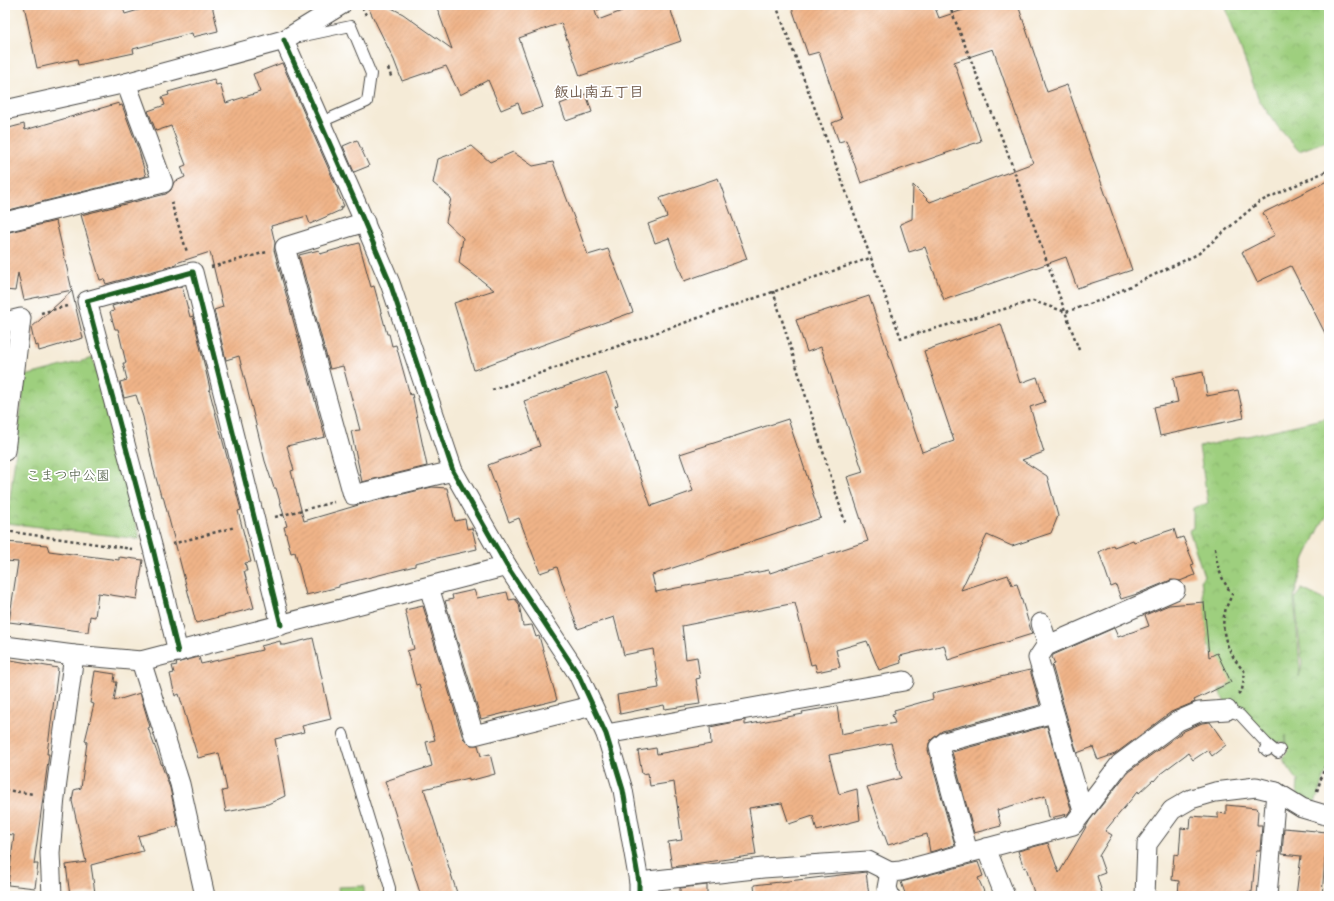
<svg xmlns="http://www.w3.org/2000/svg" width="1334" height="901" font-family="'Indie Flower','Klee One',sans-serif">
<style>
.park{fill:url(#park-crowns);stroke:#647d54}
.building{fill:url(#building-hatch)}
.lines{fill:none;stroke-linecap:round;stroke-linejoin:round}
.lane-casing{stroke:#494845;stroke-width:12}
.street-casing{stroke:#494845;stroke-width:21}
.path{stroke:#494845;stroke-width:2.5;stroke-dasharray:3 3;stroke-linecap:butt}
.lane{stroke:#fff;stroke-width:10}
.street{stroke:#fff;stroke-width:19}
.cycleway-casing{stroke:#fff;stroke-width:8}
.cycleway{stroke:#1b5e20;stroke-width:5}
.labels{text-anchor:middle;stroke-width:3.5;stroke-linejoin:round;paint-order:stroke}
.park-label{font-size:14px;fill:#4e5c44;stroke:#fff}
.neighbourhood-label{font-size:15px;font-weight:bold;fill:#705b4c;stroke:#fff}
</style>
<defs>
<pattern id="park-crowns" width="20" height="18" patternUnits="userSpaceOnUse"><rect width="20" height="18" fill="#9ecf7e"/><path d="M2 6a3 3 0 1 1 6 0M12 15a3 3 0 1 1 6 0" fill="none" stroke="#88b26d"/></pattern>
<pattern id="building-hatch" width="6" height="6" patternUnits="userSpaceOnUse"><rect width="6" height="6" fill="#f0b488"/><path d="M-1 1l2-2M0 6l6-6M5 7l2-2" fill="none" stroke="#ce9b76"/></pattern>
</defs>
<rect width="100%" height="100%" fill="#fff"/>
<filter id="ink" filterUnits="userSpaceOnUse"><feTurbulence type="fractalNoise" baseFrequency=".025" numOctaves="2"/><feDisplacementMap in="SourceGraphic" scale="8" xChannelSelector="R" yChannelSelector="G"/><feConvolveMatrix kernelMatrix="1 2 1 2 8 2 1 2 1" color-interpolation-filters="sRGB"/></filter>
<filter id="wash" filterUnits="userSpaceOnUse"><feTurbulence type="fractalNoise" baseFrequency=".012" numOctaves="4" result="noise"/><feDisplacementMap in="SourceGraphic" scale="16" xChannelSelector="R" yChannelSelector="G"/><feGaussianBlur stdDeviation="0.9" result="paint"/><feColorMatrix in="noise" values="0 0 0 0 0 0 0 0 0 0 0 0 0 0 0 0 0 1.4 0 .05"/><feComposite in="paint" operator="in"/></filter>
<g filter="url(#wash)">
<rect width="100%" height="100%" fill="#f5ebd7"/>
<g class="park">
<path d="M 1225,5 L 1329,5 L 1329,140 L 1299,151 L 1278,127 L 1259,100 Z"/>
<path d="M 93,358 L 140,539 L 7,523 L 25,376 Z"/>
<path d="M 1327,418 L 1329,426 L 1329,515 L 1323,521 L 1305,558 L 1294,597 L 1300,667 L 1299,677 L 1302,665 L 1295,598 L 1302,589 L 1329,602 L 1329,766 L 1315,803 L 1297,795 L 1298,781 L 1283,760 L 1289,749 L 1285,744 L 1286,735 L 1284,744 L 1280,741 L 1276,745 L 1242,712 L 1227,707 L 1219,690 L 1228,686 L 1208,644 L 1201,579 L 1204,576 L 1189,530 L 1193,528 L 1193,508 L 1208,503 L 1199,447 Z"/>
<path d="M 364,886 L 364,896 L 339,896 L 338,887 Z"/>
</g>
<g id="blocks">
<g class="building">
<path d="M 24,5 L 122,5 L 125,14 L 155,5 L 212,5 L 218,31 L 193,37 L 192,33 L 133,49 L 134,53 L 78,65 L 77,59 L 37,68 Z"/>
<path d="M 367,5 L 386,5 L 403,14 L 452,49 L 436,5 L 605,5 L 605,7 L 595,11 L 598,20 L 630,8 L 629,5 L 669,5 L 681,41 L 580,76 L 561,23 L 519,38 L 543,107 L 522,114 L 518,103 L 501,110 L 488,80 L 460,95 L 446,66 L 402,81 L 394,60 Z"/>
<path d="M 791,5 L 934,5 L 939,18 L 978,5 L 1018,5 L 1047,92 L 1067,85 L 1132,270 L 1077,288 L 1066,257 L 944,300 L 925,247 L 909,252 L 900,224 L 912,219 L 913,185 L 930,202 L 1033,163 L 993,49 L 954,62 L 981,141 L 861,183 L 846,140 L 839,142 L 832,123 L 842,119 L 819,52 L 808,55 Z"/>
<path d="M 282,63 L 338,190 L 337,191 L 344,206 L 340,208 L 341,210 L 310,224 L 307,216 L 271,226 L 275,243 L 274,250 L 325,437 L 287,446 L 294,470 L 291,471 L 304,521 L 362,504 L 432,487 L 447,488 L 455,521 L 465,519 L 467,529 L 472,528 L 477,549 L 415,563 L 415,566 L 339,585 L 339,587 L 306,595 L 295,552 L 291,553 L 284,527 L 287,526 L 276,488 L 274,488 L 265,461 L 239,356 L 226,360 L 214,310 L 223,307 L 210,252 L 176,263 L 176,265 L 106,284 L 104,279 L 100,280 L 81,215 L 166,194 L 171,190 L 174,182 L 185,177 L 181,167 L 186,165 L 171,126 L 156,131 L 148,111 L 165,105 L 162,97 L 169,95 L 168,92 L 214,79 L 216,85 L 220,84 L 226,103 L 260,92 L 253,74 Z"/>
<path d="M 586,94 L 592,112 L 566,121 L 560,104 Z"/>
<path d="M 119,103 L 119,106 L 122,105 L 139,151 L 146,176 L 5,211 L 5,129 L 24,124 L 25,130 Z"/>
<path d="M 357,140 L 369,166 L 354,172 L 343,146 Z"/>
<path d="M 472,146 L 490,162 L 513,152 L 533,166 L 553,162 L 588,255 L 608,249 L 633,312 L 474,370 L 454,303 L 494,290 L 459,263 L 463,238 L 446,222 L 451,198 L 433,183 L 438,159 Z"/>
<path d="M 718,178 L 747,259 L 684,281 L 669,238 L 655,243 L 648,224 L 667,217 L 660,198 Z"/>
<path d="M 1329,180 L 1329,341 L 1291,266 L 1257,282 L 1242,252 L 1275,235 L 1263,213 Z"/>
<path d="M 56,221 L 72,290 L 24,300 L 18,273 L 15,291 L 5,290 L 5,233 Z"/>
<path d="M 359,243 L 371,287 L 374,286 L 387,334 L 389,334 L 392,346 L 396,345 L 410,395 L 412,394 L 427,466 L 362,482 L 351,431 L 360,430 L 343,366 L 330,369 L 299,255 L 319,250 L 320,254 Z"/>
<path d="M 182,286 L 190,317 L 193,316 L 210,389 L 209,389 L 241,510 L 238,511 L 251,562 L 245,563 L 247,571 L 244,571 L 254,608 L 196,623 L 163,496 L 161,496 L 153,467 L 143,417 L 136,395 L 124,398 L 120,382 L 127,380 L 123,363 L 126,363 L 118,329 L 115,329 L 110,312 L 114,311 L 112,306 Z"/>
<path d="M 72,291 L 83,338 L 39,351 L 38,345 L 35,346 L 31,328 Z"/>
<path d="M 869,296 L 922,452 L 954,441 L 924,351 L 1001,324 L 1020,383 L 1037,377 L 1045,402 L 1030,407 L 1044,452 L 1022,460 L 1047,476 L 1058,516 L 1051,533 L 1012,546 L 987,535 L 961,590 L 1008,575 L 1012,585 L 1017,584 L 1032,634 L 948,660 L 944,645 L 900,656 L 901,663 L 879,670 L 867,641 L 836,650 L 840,667 L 817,672 L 815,664 L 811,665 L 795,603 L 682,626 L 686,659 L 697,657 L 700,678 L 696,679 L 700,704 L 665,709 L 664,705 L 620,714 L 617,695 L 659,688 L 653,649 L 624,655 L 614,617 L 578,629 L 557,567 L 540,573 L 519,518 L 509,522 L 488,465 L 540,446 L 524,401 L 606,372 L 618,405 L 615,406 L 651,506 L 693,491 L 680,454 L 788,419 L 821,518 L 652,575 L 656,592 L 769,570 L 770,573 L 868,541 L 847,477 L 863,472 L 821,347 L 807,352 L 796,320 Z"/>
<path d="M 1203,372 L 1207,396 L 1238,390 L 1244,418 L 1160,436 L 1154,407 L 1178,402 L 1173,378 Z"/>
<path d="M 1174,529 L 1177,539 L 1183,537 L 1194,564 L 1191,565 L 1195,575 L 1180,581 L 1171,580 L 1137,594 L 1121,599 L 1116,585 L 1111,587 L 1099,552 L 1113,545 L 1114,547 L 1133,540 L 1134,542 Z"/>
<path d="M 5,542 L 47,545 L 49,551 L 119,560 L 119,557 L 143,560 L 137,599 L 98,593 L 95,617 L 90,616 L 88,632 L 9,622 L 18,562 L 5,561 Z"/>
<path d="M 474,590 L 477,598 L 507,592 L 509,600 L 515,599 L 519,604 L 523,626 L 532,625 L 536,637 L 539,636 L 557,700 L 481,719 L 445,601 L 453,599 L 452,595 Z"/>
<path d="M 1204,602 L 1209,657 L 1217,653 L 1231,682 L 1194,700 L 1195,702 L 1171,712 L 1115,754 L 1098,760 L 1093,747 L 1077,753 L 1052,665 L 1055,664 L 1052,657 L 1053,655 L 1114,628 L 1118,637 L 1149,626 L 1145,615 L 1169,605 Z"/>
<path d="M 423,606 L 463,738 L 471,745 L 478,745 L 481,756 L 490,754 L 495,774 L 469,781 L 469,778 L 424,789 L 458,896 L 421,896 L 385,781 L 432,766 L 426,742 L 435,740 L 419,684 L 416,685 L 407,651 L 414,649 L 405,610 Z"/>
<path d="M 313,638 L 331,719 L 302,726 L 304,732 L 275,739 L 285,796 L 268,804 L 226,812 L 222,791 L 227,790 L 219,753 L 198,758 L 179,694 L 175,696 L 170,674 L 174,673 L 172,666 L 177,665 L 176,663 L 199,657 L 201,664 L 262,650 L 261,646 L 280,641 L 281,645 L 285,645 Z"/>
<path d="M 5,659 L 58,668 L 47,754 L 49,754 L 34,864 L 38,864 L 35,888 L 8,885 L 14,835 L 5,834 Z"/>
<path d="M 1030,670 L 1040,705 L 942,731 L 932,739 L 929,743 L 928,750 L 955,845 L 930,852 L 927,834 L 888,845 L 867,787 L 901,778 L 891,743 L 829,755 L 839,794 L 857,789 L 860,820 L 817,831 L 813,816 L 789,824 L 782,803 L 749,808 L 756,855 L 672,867 L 668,842 L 682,840 L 674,782 L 650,786 L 648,773 L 642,774 L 638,751 L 656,748 L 657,754 L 711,744 L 710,727 L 745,720 L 745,725 L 803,714 L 802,712 L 837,706 L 841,734 L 895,723 L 892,715 L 895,714 L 894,710 L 933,699 L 932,693 Z"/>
<path d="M 95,671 L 115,674 L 114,682 L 117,682 L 114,701 L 140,693 L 150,727 L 148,728 L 170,788 L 178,826 L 138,836 L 143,851 L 91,865 L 95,893 L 70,896 L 66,865 L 86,862 L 72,801 L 74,790 L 81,788 L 87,742 L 85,741 L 94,704 L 90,703 Z"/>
<path d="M 1210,722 L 1226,745 L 1212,756 L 1208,750 L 1193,760 L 1188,753 L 1160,774 L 1154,781 L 1153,780 L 1139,793 L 1138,791 L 1105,831 L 1112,835 L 1099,856 L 1105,873 L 1097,876 L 1103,896 L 1035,896 L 1026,867 L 1024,868 L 1018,851 L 1048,843 L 1059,873 L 1090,820 L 1128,772 L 1184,731 L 1202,723 Z"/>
<path d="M 1047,726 L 1071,809 L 1068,814 L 1049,818 L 1045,796 L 997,810 L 1001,826 L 974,833 L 952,752 Z"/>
<path d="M 1226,805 L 1257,808 L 1258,811 L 1257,825 L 1262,825 L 1260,851 L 1256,851 L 1252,892 L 1247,892 L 1246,896 L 1178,896 L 1179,881 L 1172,880 L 1174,854 L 1179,855 L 1181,828 L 1190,829 L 1191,816 L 1218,818 L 1218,813 L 1226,814 Z"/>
<path d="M 1284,828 L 1327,832 L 1322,896 L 1296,896 L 1301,856 L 1282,854 Z"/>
<path d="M 978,862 L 983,876 L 978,878 L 986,896 L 906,896 L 901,882 Z"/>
<path d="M 866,872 L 869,896 L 755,896 L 754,885 Z"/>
<path d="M 707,885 L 707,896 L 680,896 L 680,888 Z"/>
</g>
</g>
</g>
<g filter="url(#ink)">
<use href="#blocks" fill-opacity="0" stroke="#494845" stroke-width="1"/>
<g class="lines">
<g class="lane-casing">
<g id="lane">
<path d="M 299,37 L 351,26 L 371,74 L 367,102 L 321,122"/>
<path d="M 1227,710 L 1240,715 L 1267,744 L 1265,749 L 1267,751"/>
<path d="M 343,734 L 390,888 L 390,896"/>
<path d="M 1267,744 L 1278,753 L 1280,750"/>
</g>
</g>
<g class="street-casing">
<g id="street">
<path d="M 284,40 L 360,212 L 390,283 L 453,471 L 507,566 L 578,674 L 606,734 L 623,790 L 639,882 L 639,896"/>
<path d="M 5,110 L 126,83 L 284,40 L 341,5"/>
<path d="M 5,222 L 163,183 L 126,83"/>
<path d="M 365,222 L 285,247 L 353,495 L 453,471"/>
<path d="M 5,322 L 21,318 L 5,451"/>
<path d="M 429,587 L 474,735 L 592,706"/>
<path d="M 1041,623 L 1048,645"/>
<path d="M 5,646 L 74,655 L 141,661 L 507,566"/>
<path d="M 178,652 L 153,549 L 87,301 L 193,272 L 281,625"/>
<path d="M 141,661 L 180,784 L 205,896"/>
<path d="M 606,734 L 904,681"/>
<path d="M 1083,811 L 1038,658 L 1046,646 L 1175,590"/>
<path d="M 986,848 L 1005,896"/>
<path d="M 968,852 L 939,747 L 945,742 L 1053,713"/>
<path d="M 639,882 L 763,868 L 868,861 L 890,872"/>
<path d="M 52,896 L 50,853 L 55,797 L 74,655"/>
<path d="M 890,896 L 887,888 L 890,872 L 901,871 L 1073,825 L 1120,764 L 1178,721 L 1199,712 L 1227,710"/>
<path d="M 1145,896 L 1147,844 L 1172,810 L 1191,799 L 1215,792 L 1256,787 L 1276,792 L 1302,808 L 1329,816"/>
<path d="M 1267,896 L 1276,792"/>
</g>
</g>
<g class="path">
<path d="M 776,5 L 901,338 L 1033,301 L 1066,312 L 1101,300 L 1198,254 L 1259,202 L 1329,170"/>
<path d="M 949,5 L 1005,146 L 1079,350"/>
<path d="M 362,7 L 367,17"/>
<path d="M 388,68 L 392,79"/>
<path d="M 171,202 L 187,252"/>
<path d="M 211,267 L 267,252"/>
<path d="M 773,291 L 845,522"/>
<path d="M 41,313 L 67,306"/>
<path d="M 492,390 L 870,258"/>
<path d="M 275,517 L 334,502"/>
<path d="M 5,531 L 132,549"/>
<path d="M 172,544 L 235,527"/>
<path d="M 1215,548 C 1217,567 1221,579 1232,594 C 1230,600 1226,606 1225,612 C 1219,633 1230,657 1245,672 L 1242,690 L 1238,694"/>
<path d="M 5,790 L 34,794"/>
<path d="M 1317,791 L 1329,754"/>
</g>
<use href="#lane" class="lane"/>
<use href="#street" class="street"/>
<g class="cycleway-casing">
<g id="cycleway">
<path d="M 284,40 L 360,212 L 390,283 L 453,471 L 507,566 L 578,674 L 606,734 L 623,790 L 639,882 L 639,896"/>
<path d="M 178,652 L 153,549 L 87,301 L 193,272 L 281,625"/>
</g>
</g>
<use href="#cycleway" class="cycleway"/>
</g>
</g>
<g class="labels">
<g class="park-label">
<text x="68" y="480">こまつ中公園</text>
</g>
<g class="neighbourhood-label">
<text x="599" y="97">飯山南五丁目</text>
</g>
</g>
<rect width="1334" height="901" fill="none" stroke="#fff" stroke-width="20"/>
</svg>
